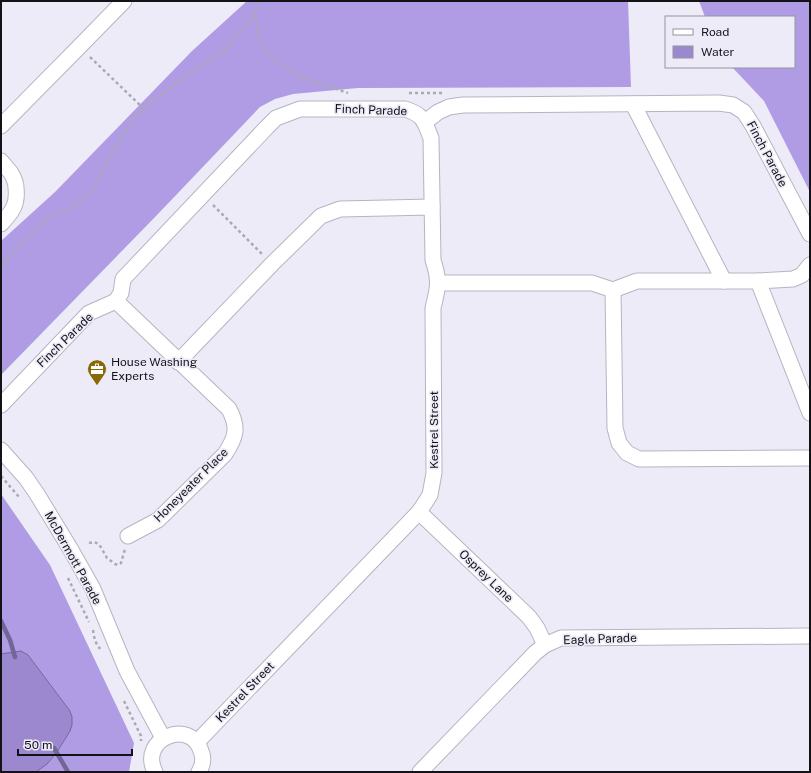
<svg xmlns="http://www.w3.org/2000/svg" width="811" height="773" font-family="'Public Sans',sans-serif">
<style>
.forest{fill:#b09ce4}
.water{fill:#9c88ce;stroke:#736597}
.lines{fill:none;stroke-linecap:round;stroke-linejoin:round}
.stream{stroke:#736597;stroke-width:4.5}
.minor-casing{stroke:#b7b4c1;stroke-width:17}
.path{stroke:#aba9b3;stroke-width:2.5;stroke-dasharray:3 3;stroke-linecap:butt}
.minor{stroke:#fff;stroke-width:15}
.labels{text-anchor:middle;stroke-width:3.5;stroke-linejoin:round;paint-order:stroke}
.street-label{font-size:12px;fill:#131217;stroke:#eeebf8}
.poi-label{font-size:12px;fill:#131217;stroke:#eeebf8;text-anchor:start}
</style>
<rect width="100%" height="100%" fill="#eeebf8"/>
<g class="forest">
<path d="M 247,1 L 628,1 L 631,87 L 358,88 L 293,94 L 275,99 L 260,107 L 157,215 L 1,375 L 1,241 L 55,192 L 192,51 Z"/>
<path d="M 699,1 L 810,1 L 810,192 L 764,101 L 732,67 L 794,67 L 794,17 L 705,17 Z"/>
<path d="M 1,494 L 50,565 L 134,743 L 129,772 L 36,772 L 47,764 L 56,755 L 70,731 L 72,725 L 72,717 L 70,711 L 28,655 L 21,651 L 1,654 Z"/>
</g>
<path class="water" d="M 21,651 L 28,655 L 70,711 L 72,717 L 72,725 L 70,731 L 56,754 L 47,764 L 36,772 L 1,772 L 1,654 Z"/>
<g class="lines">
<g class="stream">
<path d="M 1,621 L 10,640 L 15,657"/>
<path d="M 54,748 L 68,772"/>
</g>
<g class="minor-casing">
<g id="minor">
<path d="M 633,104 L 724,281"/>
<path d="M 425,122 L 438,112 L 449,107 L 463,105 L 719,103 L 733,105 L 744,112 L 753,126 L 810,234"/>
<path d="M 1,126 L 79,47 L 124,1"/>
<path d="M 1,161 C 4,165 8,169 11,173 C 14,178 16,183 16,188 C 18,205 12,212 1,224"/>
<path d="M 758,281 L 810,413"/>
<path d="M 438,283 L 592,283 L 613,290 L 637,281 L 758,281 L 793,279 L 802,275 L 810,265"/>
<path d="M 613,290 L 615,428 L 619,443 L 627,453 L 639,459 L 810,458"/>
<path d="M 116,301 L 229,409 C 239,428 236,437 225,454 L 158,520 L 128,536"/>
<path d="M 178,362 L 272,264 L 321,216 L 340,209 L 432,207"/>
<path d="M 1,405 L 89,313 L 116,301 L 121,293 L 123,279 L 267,127 L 276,118 L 300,109 L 405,109 C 424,115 424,121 431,138 L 433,260 C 440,281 438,288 433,308 L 434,473 L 430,495 L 419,512 L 197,742"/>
<path d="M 1,450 L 26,478 L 37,494 L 71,550 L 93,589 L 127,671 L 163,738"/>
<path d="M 419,512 L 529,617 L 537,628 L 545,645"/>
<path d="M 155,772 C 138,738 191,718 201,751 C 204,758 203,765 199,772"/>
<path d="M 420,772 L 535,653 L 545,645 L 561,638 L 810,636"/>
</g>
</g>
<g class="path">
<path d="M 258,1 L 255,14 L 258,34 L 263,45 L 271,57 L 301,77 L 348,93"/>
<path d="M 90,57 L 143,108"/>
<path d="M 409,93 L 442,93"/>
<path d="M 213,205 L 262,254"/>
<path d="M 1,268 L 3,267 L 13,251 L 50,217 L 69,210 L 94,189 L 112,154 L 131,123 L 143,108 L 192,72 L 222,53 L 255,15"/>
<path d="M 1,476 L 19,497"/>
<path d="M 89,543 L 94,542 L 99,544 L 107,558 L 115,564 L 118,565 L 121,563 L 125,549"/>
<path d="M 68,578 L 89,622"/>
<path d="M 93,630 L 95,641 L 100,649"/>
<path d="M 124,701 L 141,736 L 141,741"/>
</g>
<use href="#minor" class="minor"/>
</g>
<defs>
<g id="office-pin" transform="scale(1)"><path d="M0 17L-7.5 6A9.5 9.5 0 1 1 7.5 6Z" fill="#876905" stroke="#eeebf8"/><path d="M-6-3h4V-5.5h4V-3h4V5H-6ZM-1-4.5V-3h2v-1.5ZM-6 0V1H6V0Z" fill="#fff"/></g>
</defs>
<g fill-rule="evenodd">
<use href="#office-pin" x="97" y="369"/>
</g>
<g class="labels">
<g class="street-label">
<text transform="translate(371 110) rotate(2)" y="4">Finch Parade</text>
<text transform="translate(767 154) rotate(62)" y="4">Finch Parade</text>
<text transform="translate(65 340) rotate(-44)" y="4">Finch Parade</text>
<text transform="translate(434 430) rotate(-90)" y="4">Kestrel Street</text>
<text transform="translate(191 485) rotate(-45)" y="4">Honeyeater Place</text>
<text transform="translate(73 558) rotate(61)" y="4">McDermott Parade</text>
<text transform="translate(486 576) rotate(44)" y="4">Osprey Lane</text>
<text transform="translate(600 639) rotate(-2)" y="4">Eagle Parade</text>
<text transform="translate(245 692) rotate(-46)" y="4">Kestrel Street</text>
</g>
<g class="poi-label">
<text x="111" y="366">House Washing<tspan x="111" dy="14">Experts</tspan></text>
</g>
</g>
<rect width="811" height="773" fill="none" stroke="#131217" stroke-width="4"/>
<rect x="665" y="16" width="130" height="52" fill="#eeebf8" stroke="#96949e"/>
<rect x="673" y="29" width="20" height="6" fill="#ffffff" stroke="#96949e"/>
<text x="701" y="36" font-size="12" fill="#131217">Road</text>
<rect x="673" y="46" width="20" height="12" fill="#9c88ce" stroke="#96949e"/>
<text x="701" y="56" font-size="12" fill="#131217">Water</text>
<path d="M18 749v6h114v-6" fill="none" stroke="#131217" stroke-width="2"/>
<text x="24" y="749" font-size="12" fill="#131217" stroke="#eeebf8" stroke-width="3" paint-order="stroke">50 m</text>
</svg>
